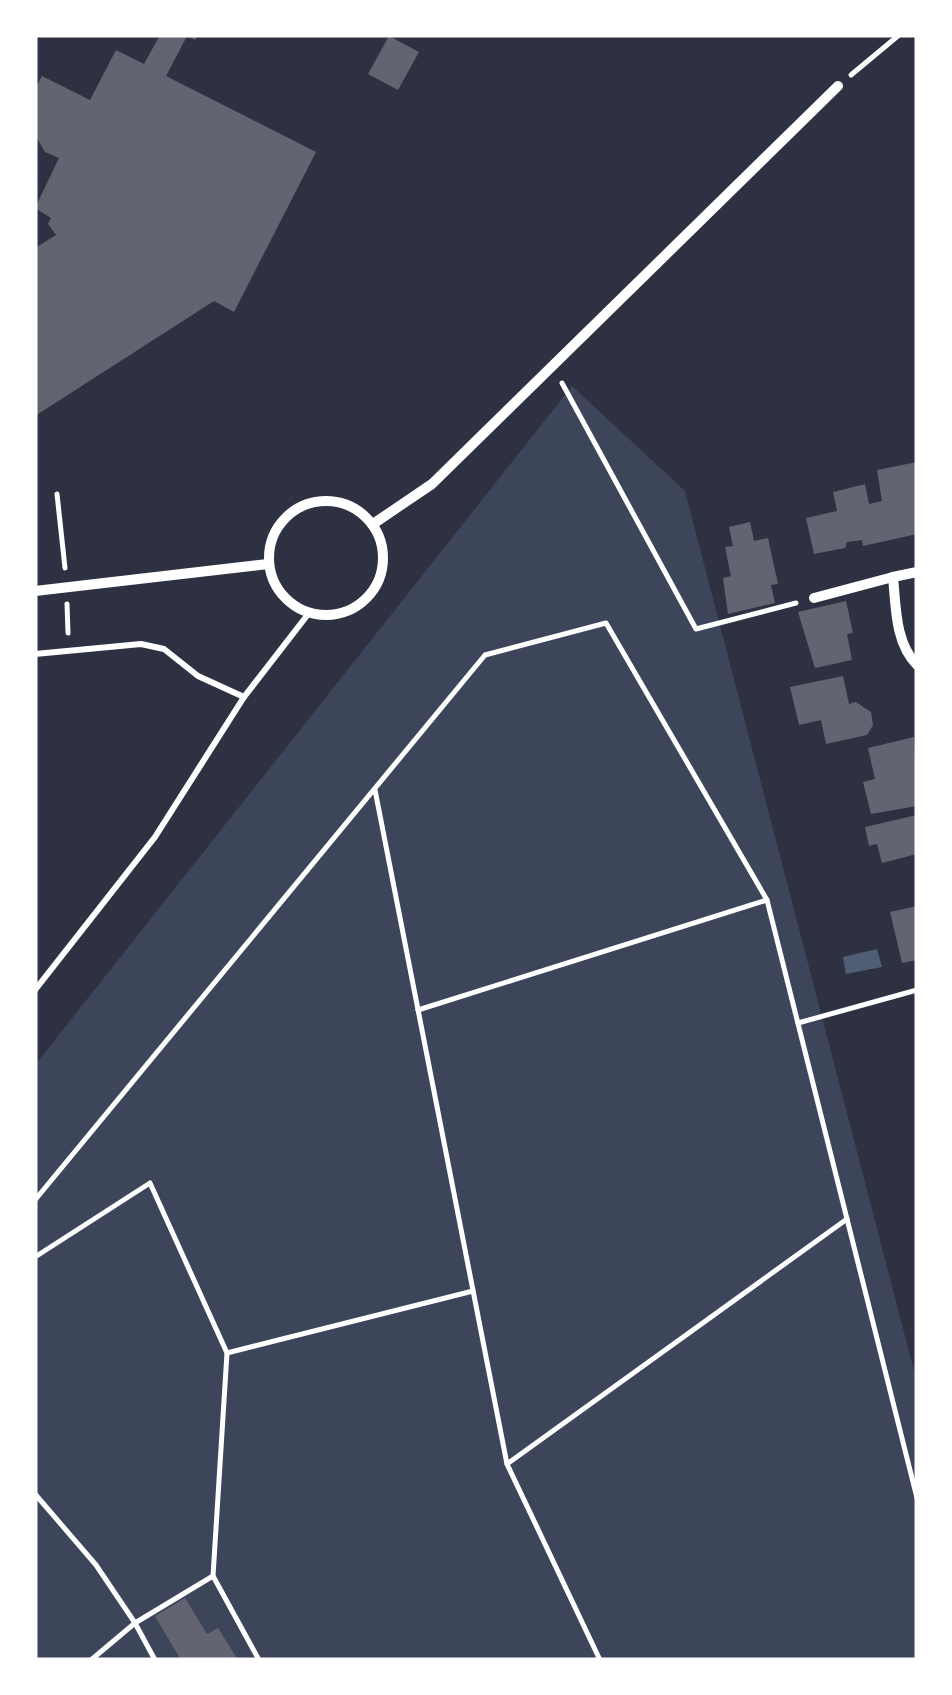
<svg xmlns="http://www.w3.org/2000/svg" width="952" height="1695" font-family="Poppins,sans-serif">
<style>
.green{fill:#3c4559}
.water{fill:#4f5d75}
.building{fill:#626471}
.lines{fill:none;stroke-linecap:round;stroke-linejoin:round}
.path{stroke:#fff;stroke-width:5}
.service{stroke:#fff;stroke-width:6}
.minor{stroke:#fff;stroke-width:10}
</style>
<rect width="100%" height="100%" fill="#2d3142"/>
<path class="green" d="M 572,386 L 685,491 L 917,1382 L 917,1660 L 35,1660 L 35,1065 Z"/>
<path class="water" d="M 877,949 L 882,967 L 846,974 L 843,957 Z"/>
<g class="building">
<path d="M 160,35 L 198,35 L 195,40 L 187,36 L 166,76 L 316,152 L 234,312 L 214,301 L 35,416 L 35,248 L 56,235 L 48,224 L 51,218 L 35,208 L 59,158 L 45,152 L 35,135 L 35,89 L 42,76 L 90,100 L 116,50 L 144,64 Z"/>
<path d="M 389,36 L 419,52 L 398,90 L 368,74 Z"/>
<path d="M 917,462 L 917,534 L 863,546 L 862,540 L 847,542 L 845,548 L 814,554 L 806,518 L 837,511 L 833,492 L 865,484 L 869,504 L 882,501 L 877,470 Z"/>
<path d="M 750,522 L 754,541 L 768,538 L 778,584 L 771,585 L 775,603 L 728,614 L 723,578 L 731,576 L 725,547 L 733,546 L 729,527 Z"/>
<path d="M 846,601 L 853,633 L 847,634 L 852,660 L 815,668 L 798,612 Z"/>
<path d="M 843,676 L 849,704 L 856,702 L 871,712 L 873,725 L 867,735 L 826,744 L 821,720 L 799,725 L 790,687 Z"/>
<path d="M 914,737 L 917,806 L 871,814 L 863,782 L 875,779 L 868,748 Z"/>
<path d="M 917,815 L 917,854 L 882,863 L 877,844 L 869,846 L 865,827 Z"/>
<path d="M 917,906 L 917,960 L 902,963 L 890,912 Z"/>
<path d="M 185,1598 L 207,1634 L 218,1628 L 238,1660 L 181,1660 L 155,1616 Z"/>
</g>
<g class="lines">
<g class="path">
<path d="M 851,75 L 899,35"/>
<path d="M 562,383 L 696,629 L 796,603"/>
<path d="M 57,494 L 65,568"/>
<path d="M 67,604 L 68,633"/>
<path d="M 375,790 L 507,1464"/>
<path d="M 418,1010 L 767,900"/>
<path d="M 798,1023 L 917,990"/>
<path d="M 35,1200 L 485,655 L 606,623 L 767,900 L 917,1498"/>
<path d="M 35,1257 L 150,1183 L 227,1353"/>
<path d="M 35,1494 L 96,1565 L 135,1623 L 213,1576 L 259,1660"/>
<path d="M 213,1576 L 227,1353 L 473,1291"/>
<path d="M 91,1660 L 135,1623 L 155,1660"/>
<path d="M 600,1660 L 507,1464 L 847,1219"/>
</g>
<g class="service">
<path d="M 35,654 L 141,644 L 164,649 L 198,676 L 244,697 L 155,837 L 35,990"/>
<path d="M 244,697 L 309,613"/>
</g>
<g class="minor">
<circle cx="326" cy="558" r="57"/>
<path d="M 373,524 L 432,484 L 838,86"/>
<path d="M 917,572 L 893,577 C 896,607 895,643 917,665"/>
<path d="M 35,591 L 268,564"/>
<path d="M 814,598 L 893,577"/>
</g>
</g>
<rect width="952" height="1695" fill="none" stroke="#ffffff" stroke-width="75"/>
</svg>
